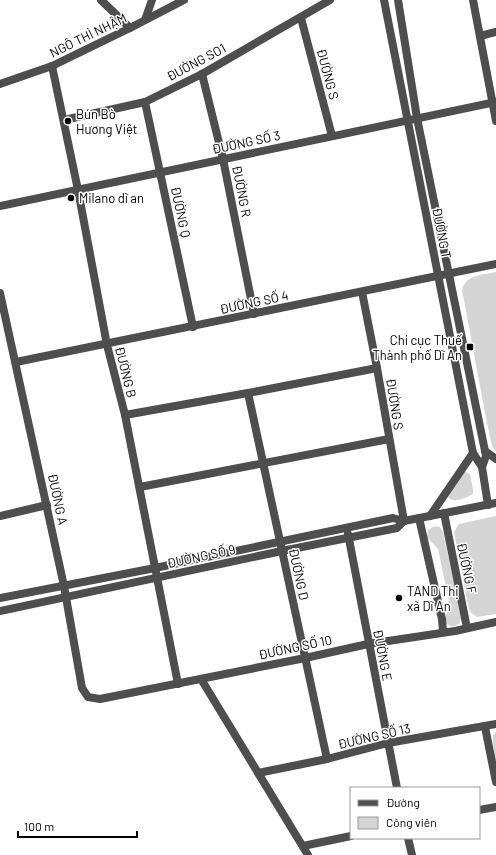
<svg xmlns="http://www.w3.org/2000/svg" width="496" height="855" font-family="Barlow,sans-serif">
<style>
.green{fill:#d5d5d5}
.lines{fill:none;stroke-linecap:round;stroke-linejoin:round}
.minor{stroke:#4e4e4e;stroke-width:8}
.poi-dot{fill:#000;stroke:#fff;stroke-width:1.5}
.labels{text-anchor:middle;stroke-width:3;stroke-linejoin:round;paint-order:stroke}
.street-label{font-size:13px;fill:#000;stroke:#fff}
.poi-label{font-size:13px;fill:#000;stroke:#fff;text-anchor:start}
</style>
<rect width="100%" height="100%" fill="#fff"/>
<g class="green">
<path d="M 496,272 L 496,452 L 492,446 L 486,418 L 462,290 C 466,274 483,275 496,272 Z"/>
<path d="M 464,471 L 470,474 L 473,489 L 473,494 C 466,498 452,504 448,497 Z"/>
<path d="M 496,516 L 496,614 L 477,617 L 470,612 L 468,605 L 454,532 L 459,524 Z"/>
<path d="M 436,526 L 440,527 L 443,532 L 459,605 L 461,618 L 460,623 C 456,627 449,627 445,623 L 445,618 L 450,606 L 438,549 L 427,537 L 428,530 L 433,527 Z"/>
<path d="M 496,732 L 496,764 L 493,744 L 493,735 Z"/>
</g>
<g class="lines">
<g class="minor">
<path d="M 101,0 L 130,28"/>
<path d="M 384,0 L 473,453 L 482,467"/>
<path d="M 398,0 L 417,118 L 485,451 L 486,456 L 482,467 L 488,505"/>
<path d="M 473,0 L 496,121"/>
<path d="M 301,18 L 332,136"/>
<path d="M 145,20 L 152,0"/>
<path d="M 480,36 L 496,32"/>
<path d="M 52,66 L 78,190 L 107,345 L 125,415 L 178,684"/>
<path d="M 202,74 L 223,159 L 254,314"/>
<path d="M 0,84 L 52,66 L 130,28 L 184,0"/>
<path d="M 145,102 L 193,327"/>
<path d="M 64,120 L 145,102 L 202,74 L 330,0"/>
<path d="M 0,206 L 496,102"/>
<path d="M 362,292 L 377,368 L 404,521"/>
<path d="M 0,293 L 64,586 L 82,688 L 88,697 L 100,699 L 305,658 L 368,644 L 455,631 L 496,622"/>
<path d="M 16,362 L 496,264"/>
<path d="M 248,393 L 327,759"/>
<path d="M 125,415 L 248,393 L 377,368"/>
<path d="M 485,451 L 496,459"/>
<path d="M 140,487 L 389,439"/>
<path d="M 444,513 L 467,628"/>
<path d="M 0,516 L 47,505"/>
<path d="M 430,516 L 473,453"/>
<path d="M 419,518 L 442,619 L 443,632"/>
<path d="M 348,534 L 397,788"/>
<path d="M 0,598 L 155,568 L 393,518 L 404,521 L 496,503"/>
<path d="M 0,611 L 282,551 L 397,528 L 404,521"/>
<path d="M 201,679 L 308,855"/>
<path d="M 485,727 L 496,782"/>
<path d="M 258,773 L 327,759 L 388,743 L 496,724"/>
<path d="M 479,810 L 496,807"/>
<path d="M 408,838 L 412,855"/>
<path d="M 303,846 L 351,836"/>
</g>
</g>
<g class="poi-dot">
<circle cx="68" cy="121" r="4"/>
<circle cx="71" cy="198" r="4"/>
<rect x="466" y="343" width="8" height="8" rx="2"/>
<circle cx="399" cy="598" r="4"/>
</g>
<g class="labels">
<g class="street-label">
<text transform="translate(88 35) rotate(-26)" y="5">NGÔ THÌ NHẬM</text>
<text transform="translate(196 62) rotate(-28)" y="5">ĐƯỜNG SO1</text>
<text transform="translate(328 74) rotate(75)" y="5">ĐƯỜNG S</text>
<text transform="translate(246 142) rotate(-12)" y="5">ĐƯỜNG SỐ 3</text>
<text transform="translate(242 191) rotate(79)" y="5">ĐƯỜNG R</text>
<text transform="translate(181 212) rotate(78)" y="5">ĐƯỜNG Q</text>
<text transform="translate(442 233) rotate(79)" y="5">ĐƯỜNG T</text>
<text transform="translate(254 302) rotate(-12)" y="5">ĐƯỜNG SỐ 4</text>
<text transform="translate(126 372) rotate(76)" y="5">ĐƯỜNG B</text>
<text transform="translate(395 404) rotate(81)" y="5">ĐƯỜNG S</text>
<text transform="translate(58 499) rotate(78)" y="5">ĐƯỜNG A</text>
<text transform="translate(201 556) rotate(-12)" y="5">ĐƯỜNG SỐ 9</text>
<text transform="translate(467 568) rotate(78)" y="5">ĐƯỜNG F</text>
<text transform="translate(299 574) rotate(78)" y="5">ĐƯỜNG D</text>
<text transform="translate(295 647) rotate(-12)" y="5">ĐƯỜNG SỐ 10</text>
<text transform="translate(383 655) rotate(79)" y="5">ĐƯỜNG E</text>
<text transform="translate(374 736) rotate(-13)" y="5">ĐƯỜNG SỐ 13</text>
</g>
<g class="poi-label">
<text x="76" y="119">Bún Bò<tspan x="76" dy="15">Hương Việt</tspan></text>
<text x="79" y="203">Milano dĩ an</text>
<text x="462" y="345" text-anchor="end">Chi cục Thuế<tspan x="462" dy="15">Thành phố Dĩ An</tspan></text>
<text x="407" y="596">TAND Thị<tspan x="407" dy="15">xã Dĩ An</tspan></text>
</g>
</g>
<rect x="350" y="787" width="130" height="52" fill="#ffffff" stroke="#999999"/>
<rect x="358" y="800" width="20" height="6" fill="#4e4e4e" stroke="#999999"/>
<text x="386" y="807" font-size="12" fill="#000000">Đường</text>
<rect x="358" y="817" width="20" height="12" fill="#d5d5d5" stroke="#999999"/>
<text x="386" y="827" font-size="12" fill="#000000">Công viên</text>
<path d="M18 831v6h119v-6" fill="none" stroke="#000000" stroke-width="2"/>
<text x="24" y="831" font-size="12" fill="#000000" stroke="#ffffff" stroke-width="3" paint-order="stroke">100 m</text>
</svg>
